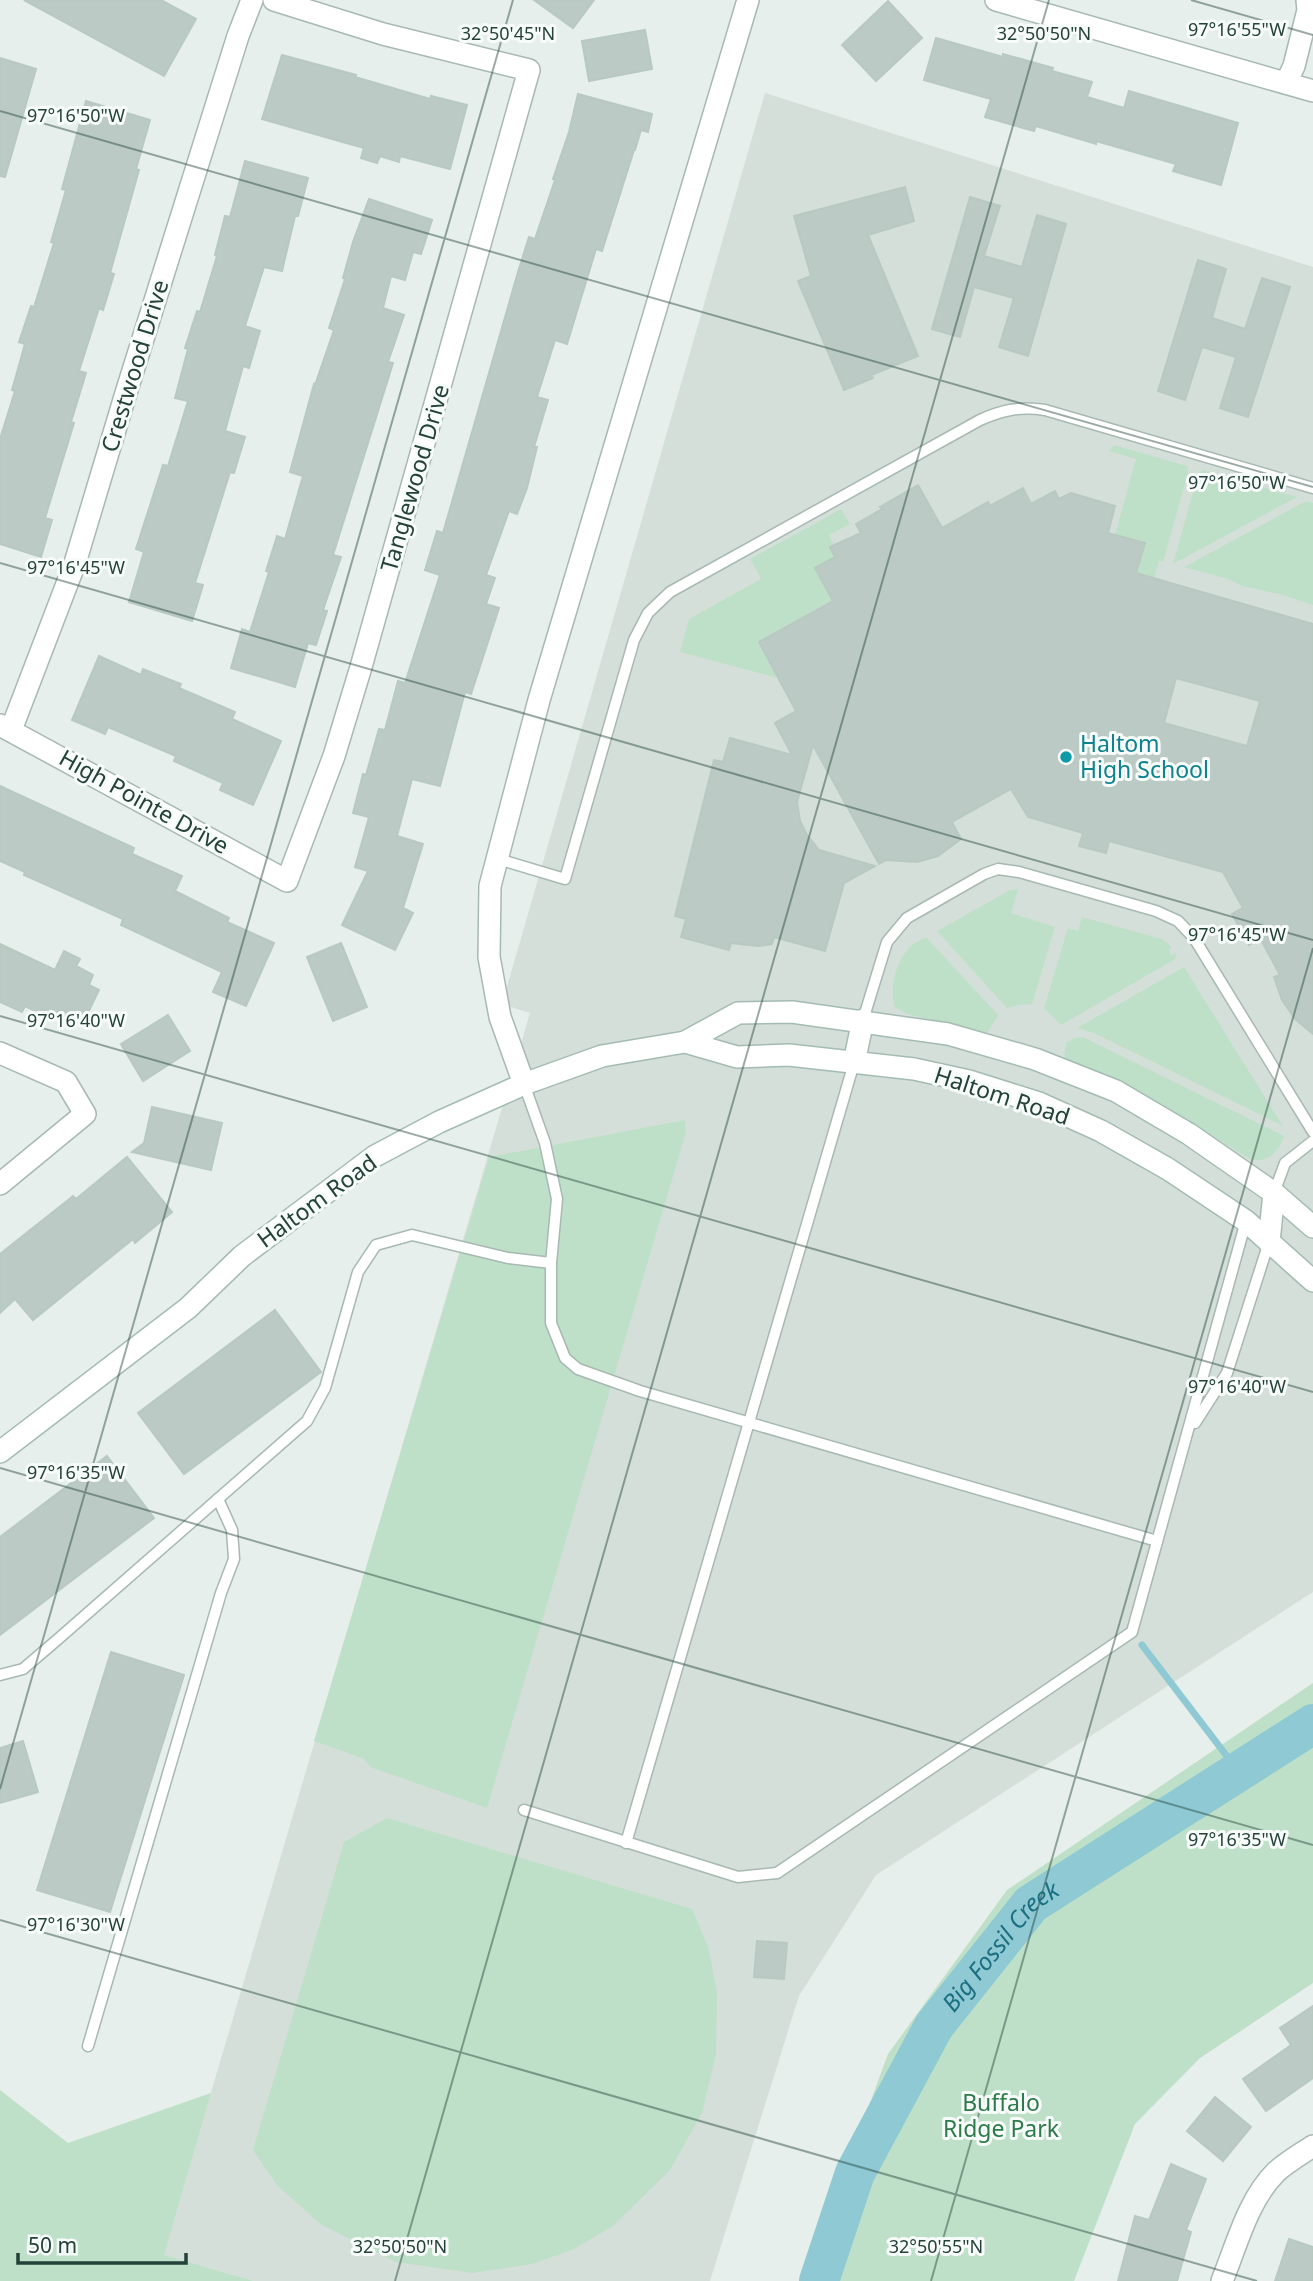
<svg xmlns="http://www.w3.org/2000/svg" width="1313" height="2281" font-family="'Noto Sans',sans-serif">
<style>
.built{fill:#d4dfda}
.green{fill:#bfe0c8}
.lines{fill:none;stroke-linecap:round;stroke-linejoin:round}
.stream{stroke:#8ec9d4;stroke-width:7}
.river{stroke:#8ec9d4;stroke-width:40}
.building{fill:#bbcac4;stroke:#b8c9c2;stroke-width:2;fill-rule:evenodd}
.service-casing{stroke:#a8b8b2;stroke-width:13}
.minor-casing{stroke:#a8b8b2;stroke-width:24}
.tertiary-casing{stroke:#a8b8b2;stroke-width:24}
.secondary-casing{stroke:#a4bbb3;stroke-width:24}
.service{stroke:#fff;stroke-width:10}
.minor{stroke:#fff;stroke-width:21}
.tertiary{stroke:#fff;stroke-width:21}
.secondary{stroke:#fff;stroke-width:21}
.ticks{fill:none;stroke:#24423a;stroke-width:2;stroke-opacity:0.45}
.culture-dot{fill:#0f9aa8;stroke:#f7fbf9;stroke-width:2.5}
.labels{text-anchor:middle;stroke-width:6;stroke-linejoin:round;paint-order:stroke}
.street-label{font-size:23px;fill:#24423a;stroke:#f7fbf9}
.culture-label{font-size:23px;fill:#0d838f;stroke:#f7fbf9;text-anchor:start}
.park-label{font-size:23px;fill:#2d7a4b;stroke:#f7fbf9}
.water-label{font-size:24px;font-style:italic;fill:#1c6f80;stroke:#f7fbf9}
.ticks-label{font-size:18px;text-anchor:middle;fill:#24423a;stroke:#f7fbf9;stroke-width:6;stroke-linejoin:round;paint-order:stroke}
</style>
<rect width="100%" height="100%" fill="#e6efeb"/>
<path class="built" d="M 765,93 L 1313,267 L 1313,1592 L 876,1875 L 799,1996 L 710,2281 L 254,2281 L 163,2255 L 530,1013 L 502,1004 Z"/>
<g class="green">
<path d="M 1114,445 L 1187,466 L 1188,473 L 1163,562 L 1159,561 L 1154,578 L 1136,573 L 1145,543 L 1115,535 L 1136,459 L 1109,451 Z"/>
<path d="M 1203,470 L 1297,497 L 1173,564 L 1198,474 Z"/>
<path d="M 1306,501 L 1313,503 L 1313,605 L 1283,595 L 1242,586 L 1228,579 L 1184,567 Z"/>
<path d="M 841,509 L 850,524 L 829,535 L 834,545 L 830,548 L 835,557 L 815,568 L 833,601 L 759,642 L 778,678 L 680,652 L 689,619 L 761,579 L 750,559 Z"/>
<path d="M 1018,889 L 1011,913 L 1055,927 L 1032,1004 L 1019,1005 L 1007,1008 L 937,931 L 1010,890 Z"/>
<path d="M 1082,917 L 1162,939 L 1172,947 L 1169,950 L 1171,955 L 1175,953 L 1177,958 L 1061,1025 L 1044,1008 L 1068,928 L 1078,931 Z"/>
<path d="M 926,937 L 998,1015 L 987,1033 L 907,1014 L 895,1007 C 888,990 897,959 911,946 C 915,942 921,940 926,937 Z"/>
<path d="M 1184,967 L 1283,1126 L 1094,1033 L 1077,1028 Z"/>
<path d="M 1083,1037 L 1284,1136 C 1279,1152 1267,1164 1250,1159 L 1163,1105 L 1116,1080 L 1064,1059 L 1066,1043 L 1075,1038 Z"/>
<path d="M 685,1120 L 686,1132 L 487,1808 L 370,1767 L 364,1759 L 314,1741 L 489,1157 Z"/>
<path d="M 1313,1683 L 1313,1983 L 1200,2058 L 1135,2124 L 1074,2281 L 804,2281 L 888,2054 L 1007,1890 Z"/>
<path d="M 387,1818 L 692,1909 L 708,1946 L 717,1992 L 716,2054 L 702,2113 L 670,2170 L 613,2226 L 572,2250 L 532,2264 L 473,2273 L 396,2262 L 320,2224 L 277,2185 L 253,2150 L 344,1842 Z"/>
<path d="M 0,2090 L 68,2143 L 211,2093 L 164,2255 L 254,2281 L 0,2281 Z"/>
</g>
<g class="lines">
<path class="stream" d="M 1142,1645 L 1239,1772"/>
<path class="river" id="s1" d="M 819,2281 L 855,2173 L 934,2026 L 1031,1904 L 1313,1724"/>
</g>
<g class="building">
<path d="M 24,0 L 161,0 L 196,19 L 164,76 Z"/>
<path d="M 534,0 L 594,0 L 573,28 Z"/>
<path d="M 888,1 L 922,38 L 876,81 L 842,45 Z"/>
<path d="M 645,30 L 652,69 L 589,81 L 582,41 Z"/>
<path d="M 936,38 L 1003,57 L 1003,54 L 1053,68 L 1052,71 L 1092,82 L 1087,97 L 1124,108 L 1129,91 L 1238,123 L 1221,185 L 1173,171 L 1176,164 L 1096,141 L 1096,144 L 1036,126 L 1034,131 L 985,117 L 991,99 L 924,80 Z"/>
<path d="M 282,55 L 356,75 L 355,77 L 430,99 L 431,96 L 467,105 L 450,169 L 400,156 L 399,162 L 380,156 L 377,163 L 361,158 L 364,148 L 262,119 Z"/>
<path d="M 0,58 L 36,69 L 5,177 L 0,176 Z"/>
<path d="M 578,94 L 652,114 L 648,132 L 641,130 L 635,150 L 634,150 L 602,251 L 596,249 L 567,344 L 555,340 L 537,397 L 548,400 L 534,447 L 537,447 L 527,488 L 517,514 L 509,511 L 486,575 L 495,578 L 486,604 L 499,608 L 471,694 L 465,692 L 440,786 L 412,779 L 397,836 L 423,844 L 403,908 L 413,913 L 395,950 L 342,925 L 368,871 L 355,867 L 369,817 L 353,813 L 363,774 L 366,775 L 379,729 L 385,730 L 398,681 L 405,683 L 440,575 L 425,570 L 437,531 L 443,533 L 518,272 L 529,237 L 535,239 L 555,180 L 553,179 L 569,132 Z"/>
<path d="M 86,101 L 150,120 L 136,169 L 139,170 L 110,273 L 114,274 L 103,310 L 99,308 L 79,371 L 86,373 L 71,422 L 74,423 L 45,518 L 52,520 L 41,557 L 0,544 L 0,439 L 15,391 L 12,390 L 25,344 L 19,342 L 31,306 L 34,307 L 54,243 L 51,242 L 66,190 L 62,189 Z"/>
<path d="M 245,161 L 308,178 L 298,216 L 295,216 L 282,271 L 264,267 L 245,326 L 260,331 L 249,368 L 243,366 L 225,431 L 245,437 L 234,473 L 230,472 L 195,583 L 203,585 L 192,621 L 129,602 L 144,552 L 136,549 L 163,465 L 168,466 L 188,401 L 175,398 L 188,349 L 185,348 L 197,311 L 200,312 L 217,256 L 215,255 L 225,216 L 230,217 Z"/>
<path d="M 905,187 L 914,221 L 868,235 L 918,356 L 871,375 L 873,378 L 844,390 L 798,281 L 811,276 L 794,216 Z"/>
<path d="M 970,197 L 1000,206 L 984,256 L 1022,267 L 1037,215 L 1066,224 L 1028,356 L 999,347 L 1014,298 L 974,287 L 960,337 L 932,329 Z"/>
<path d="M 369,199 L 432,220 L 421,254 L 413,252 L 405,280 L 391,276 L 383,308 L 404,315 L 388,362 L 393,363 L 333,555 L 341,557 L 323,610 L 327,611 L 316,645 L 308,643 L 295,687 L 231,668 L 242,629 L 250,632 L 269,572 L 266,571 L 277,536 L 285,539 L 303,476 L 290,472 L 314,384 L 315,385 L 334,330 L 329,328 L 345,279 L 343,278 L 353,242 Z"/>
<path d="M 1198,260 L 1226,269 L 1212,318 L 1245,329 L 1262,278 L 1290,287 L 1248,417 L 1220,408 L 1236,357 L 1202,347 L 1185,400 L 1158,391 Z"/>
<path d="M 918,485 L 942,528 L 988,502 L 990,506 L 1023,488 L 1031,504 L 1055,491 L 1059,499 L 1071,493 L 1115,506 L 1108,533 L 1145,543 L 1136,573 L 1313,624 L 1313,1034 L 1295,1019 L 1282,1000 L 1274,977 L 1280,975 L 1260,938 L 1249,945 L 1232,914 L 1243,908 L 1223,872 L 1109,841 L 1106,853 L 1079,846 L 1083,833 L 1028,817 L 1011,789 L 952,822 L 961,839 L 938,856 L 917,862 L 886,860 L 879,864 L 813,745 L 797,802 L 800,821 L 807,835 L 819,850 L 875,866 L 844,883 L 825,951 L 774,937 L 772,944 L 758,946 L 731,943 L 729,950 L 681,937 L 686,919 L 675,916 L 714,760 L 723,762 L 730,738 L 792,755 L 775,723 L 796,711 L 759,642 L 833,601 L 815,568 L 835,557 L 830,547 L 861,533 L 856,524 L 882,509 L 880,507 ZM 1176,678 L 1260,701 L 1247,746 L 1164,723 Z"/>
<path d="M 99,656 L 141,675 L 143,669 L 181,684 L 179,688 L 235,712 L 232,719 L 281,741 L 253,805 L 220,790 L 223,783 L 174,761 L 176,756 L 108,727 L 105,734 L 72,720 Z"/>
<path d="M 0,786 L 134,848 L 132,854 L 182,876 L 175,891 L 229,918 L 227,922 L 274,943 L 246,1006 L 213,992 L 222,972 L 121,925 L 123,919 L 24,875 L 25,872 L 0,861 Z"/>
<path d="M 341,943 L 367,1007 L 333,1021 L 307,957 Z"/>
<path d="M 0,944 L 55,970 L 64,951 L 80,959 L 76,966 L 93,975 L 89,985 L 99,990 L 82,1025 L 54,1012 L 51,1019 L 25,1006 L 22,1012 L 0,1002 Z"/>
<path d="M 168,1015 L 190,1051 L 143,1081 L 121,1044 Z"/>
<path d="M 152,1107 L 222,1123 L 211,1170 L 132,1152 L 144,1143 Z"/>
<path d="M 127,1157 L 172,1212 L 135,1243 L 133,1239 L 33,1320 L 15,1299 L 0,1313 L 0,1254 L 73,1196 L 76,1199 Z"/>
<path d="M 275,1310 L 321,1372 L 184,1474 L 138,1413 Z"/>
<path d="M 107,1456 L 154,1518 L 0,1635 L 0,1537 Z"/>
<path d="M 111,1652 L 184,1675 L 110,1912 L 37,1890 Z"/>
<path d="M 23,1741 L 38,1792 L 0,1803 L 0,1748 Z"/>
<path d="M 757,1941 L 787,1943 L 784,1979 L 754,1977 Z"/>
<path d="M 1313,2006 L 1313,2078 L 1266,2111 L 1243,2079 L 1291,2045 L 1280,2028 Z"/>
<path d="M 1215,2097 L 1251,2127 L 1223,2161 L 1187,2131 Z"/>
<path d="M 1171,2164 L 1206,2179 L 1186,2230 L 1191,2232 L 1177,2281 L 1118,2281 L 1135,2216 L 1149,2220 Z"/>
<path d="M 1289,2239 L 1313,2247 L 1313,2281 L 1275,2281 Z"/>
</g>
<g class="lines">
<g class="service-casing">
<g id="service">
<path d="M 498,859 L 565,879 L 634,640 L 648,613 L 670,592 L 980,420 C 1002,410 1021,406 1045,410 L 1313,488"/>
<path d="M 863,1020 L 887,942 L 907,918 L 984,874 L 998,869 L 1019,872 L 1156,911 L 1178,921 L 1194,938 L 1313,1132"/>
<path d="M 524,1084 L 545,1143 L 557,1199 L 551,1263 L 551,1323 L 565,1358 L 578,1369 L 640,1391 L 1157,1541"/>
<path d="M 1274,1193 L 1285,1163 L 1313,1141"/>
<path d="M 1195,1423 L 1227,1373 L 1269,1242"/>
<path d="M 0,1675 L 23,1669 L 57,1640 L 307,1421 L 325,1388 L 358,1272 L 376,1245 L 412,1235 L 508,1258 L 551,1263"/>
<path d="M 524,1810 L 738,1877 L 777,1873 L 1132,1632 L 1246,1221"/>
<path d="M 626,1843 L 854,1063"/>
<path d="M 88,2046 L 221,1593 L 234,1559 L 232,1530 L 218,1499"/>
</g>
</g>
<g class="minor-casing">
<g id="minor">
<path d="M 996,0 L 1313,91"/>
<path d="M 1286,83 L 1294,66 L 1308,10 L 1307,0"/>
<path d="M 0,725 L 287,881 L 334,756 L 361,667 L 529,70 L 383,34 L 274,0"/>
<path d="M 11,730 L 75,563 L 126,393 L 238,36 L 252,0"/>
<path d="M 0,1053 L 66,1082 L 85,1114 L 0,1184"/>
<path d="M 1222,2281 C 1237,2244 1248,2200 1276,2172 C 1287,2162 1301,2154 1313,2146"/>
</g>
</g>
<g class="tertiary-casing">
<path id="tertiary" d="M 524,1084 L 500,1017 L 489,957 L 490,886 L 539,700 L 748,0"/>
</g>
<g class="secondary-casing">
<g id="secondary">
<path d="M 685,1042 L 737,1057 L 789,1055 L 914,1069 L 969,1081 L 1039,1103 L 1101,1131 L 1168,1169 L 1246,1221 L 1313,1281"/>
<path d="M 854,1063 L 863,1020"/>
<path d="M 1269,1242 L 1274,1193"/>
<path d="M 0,1452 L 188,1308 L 242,1256 L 375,1156 L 439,1122 L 524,1084 L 602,1056 L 685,1042 L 738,1013 L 792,1012 L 948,1034 L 1035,1059 L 1116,1091 L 1189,1134 L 1274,1193 L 1313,1227"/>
</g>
</g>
<use href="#service" class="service"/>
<use href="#minor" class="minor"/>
<use href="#tertiary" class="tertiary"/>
<use href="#secondary" class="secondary"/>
</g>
<path class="ticks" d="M 1191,0 L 1313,35M 0,111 L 1313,487M 0,563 L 1313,940M 0,1016 L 1313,1392M 0,1468 L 1313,1845M 0,1789 L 513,0M 0,1920 L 1257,2281M 395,2281 L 1049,0M 931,2281 L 1313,948"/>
<circle class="culture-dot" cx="1066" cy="757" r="7"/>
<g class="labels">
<g class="street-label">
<text transform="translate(135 366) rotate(-73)" y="8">Crestwood Drive</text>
<text transform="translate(415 478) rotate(-74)" y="8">Tanglewood Drive</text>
<text transform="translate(144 802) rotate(29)" y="8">High Pointe Drive</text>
<text transform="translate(1002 1096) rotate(18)" y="8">Haltom Road</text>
<text transform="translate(317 1201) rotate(-36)" y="8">Haltom Road</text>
</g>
<g class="culture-label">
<text x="1080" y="752">Haltom<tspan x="1080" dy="26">High School</tspan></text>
</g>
<g class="park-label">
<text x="1001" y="2111">Buffalo<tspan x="1001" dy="26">Ridge Park</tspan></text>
</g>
<g class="water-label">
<text dy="8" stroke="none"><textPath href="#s1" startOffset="385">Big Fossil Creek</textPath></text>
</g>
</g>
<g class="ticks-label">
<text x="1237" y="36">97°16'55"W</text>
<text x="508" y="40">32°50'45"N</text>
<text x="1044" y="40">32°50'50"N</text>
<text x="76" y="122">97°16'50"W</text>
<text x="1237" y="489">97°16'50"W</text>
<text x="76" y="574">97°16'45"W</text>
<text x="1237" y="941">97°16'45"W</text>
<text x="76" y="1027">97°16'40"W</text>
<text x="1237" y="1393">97°16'40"W</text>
<text x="76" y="1479">97°16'35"W</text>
<text x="1237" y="1846">97°16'35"W</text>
<text x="76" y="1931">97°16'30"W</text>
<text x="400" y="2253">32°50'50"N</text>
<text x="936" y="2253">32°50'55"N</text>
</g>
<path d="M18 2253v10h168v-10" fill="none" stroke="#24423a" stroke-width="3.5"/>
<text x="28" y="2253" font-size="21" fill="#24423a" stroke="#f7fbf9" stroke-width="5" paint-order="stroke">50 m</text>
</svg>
